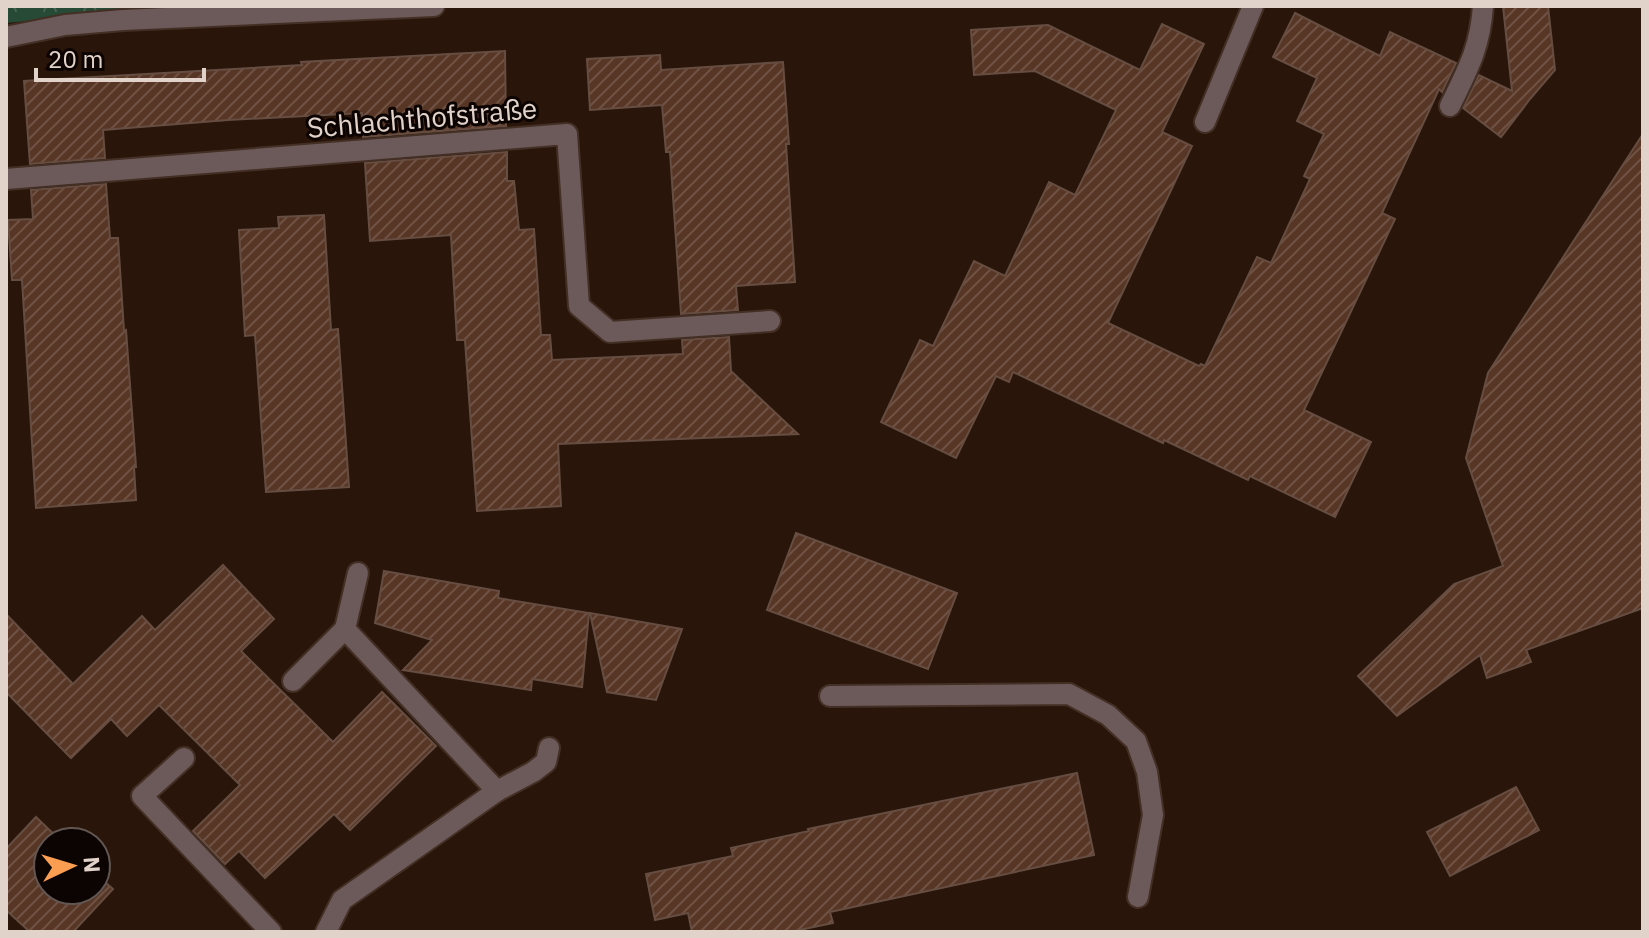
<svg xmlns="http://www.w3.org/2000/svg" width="1649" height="938" font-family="'IBM Plex Sans',sans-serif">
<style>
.forest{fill:url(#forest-crowns)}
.building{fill:url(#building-hatch);stroke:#664d41;stroke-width:2}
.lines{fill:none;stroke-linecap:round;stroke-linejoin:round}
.lane-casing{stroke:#442f25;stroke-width:24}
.street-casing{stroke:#442f25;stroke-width:24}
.lane{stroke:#6c5a5b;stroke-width:20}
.street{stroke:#6c5a5b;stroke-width:20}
.labels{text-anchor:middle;stroke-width:6;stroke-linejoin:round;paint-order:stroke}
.street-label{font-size:28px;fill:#e1d2ca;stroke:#0c0402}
</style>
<defs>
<pattern id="forest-crowns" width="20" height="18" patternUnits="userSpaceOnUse" patternTransform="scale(2)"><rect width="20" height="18" fill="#264a35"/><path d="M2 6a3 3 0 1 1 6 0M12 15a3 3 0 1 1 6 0" fill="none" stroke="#456351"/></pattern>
<pattern id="building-hatch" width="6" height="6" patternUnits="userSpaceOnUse" patternTransform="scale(2)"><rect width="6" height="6" fill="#573625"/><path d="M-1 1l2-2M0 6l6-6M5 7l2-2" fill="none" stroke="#6f5243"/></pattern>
</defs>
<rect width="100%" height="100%" fill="#2a150a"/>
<path class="forest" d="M 6,6 L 188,6 L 6,23 Z"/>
<g class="building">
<path d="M 1503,6 L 1548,6 L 1555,70 L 1530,99 L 1501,137 L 1463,108 L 1479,75 L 1512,91 Z"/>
<path d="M 1295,13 L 1380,56 L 1390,32 L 1456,63 L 1442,92 L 1439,89 L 1382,213 L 1395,219 L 1304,410 L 1371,442 L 1335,517 L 1250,476 L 1248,480 L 1164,440 L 1163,443 L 1013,372 L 1009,382 L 996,376 L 956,458 L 881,422 L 920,340 L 933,346 L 974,261 L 1005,276 L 1049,182 L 1075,195 L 1116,110 L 1035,71 L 974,75 L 971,30 L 1048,25 L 1140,70 L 1162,24 L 1204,44 L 1162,132 L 1192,146 L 1108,323 L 1199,366 L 1201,364 L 1205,366 L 1257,257 L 1271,263 L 1310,179 L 1304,176 L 1324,134 L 1297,121 L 1317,78 L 1273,57 Z"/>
<path d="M 505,51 L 506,126 L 363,137 L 362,113 L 228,120 L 103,130 L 105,158 L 30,164 L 24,81 L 302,65 L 301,62 Z"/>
<path d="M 660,55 L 661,70 L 783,62 L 789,144 L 786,144 L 795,282 L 736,286 L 738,310 L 681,314 L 670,152 L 666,152 L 662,105 L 590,110 L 587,59 Z"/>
<path d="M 1643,134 L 1643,608 L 1526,650 L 1531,662 L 1487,678 L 1480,655 L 1397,716 L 1358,676 L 1454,584 L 1503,566 L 1466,458 L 1488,373 Z"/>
<path d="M 507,152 L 507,181 L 514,181 L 519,230 L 534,229 L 541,335 L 550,335 L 552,360 L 683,354 L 682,340 L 729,337 L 731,371 L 798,434 L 558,444 L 561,506 L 477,511 L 465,340 L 457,340 L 451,235 L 370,241 L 365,163 Z"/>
<path d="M 106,184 L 110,238 L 118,238 L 124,331 L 126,330 L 136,467 L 134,467 L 136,500 L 36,508 L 22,280 L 12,280 L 8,220 L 33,219 L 31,190 Z"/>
<path d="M 324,215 L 331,330 L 338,329 L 349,487 L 266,492 L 255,335 L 245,336 L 239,230 L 279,228 L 278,217 Z"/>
<path d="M 796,533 L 957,593 L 928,669 L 767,610 Z"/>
<path d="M 223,565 L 274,619 L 241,651 L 333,742 L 382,692 L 436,746 L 350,830 L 334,814 L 265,878 L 239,851 L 225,864 L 193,831 L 240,785 L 159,705 L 127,736 L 111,719 L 71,758 L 6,692 L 6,614 L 73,684 L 142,616 L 155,630 Z"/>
<path d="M 384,571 L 499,591 L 498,598 L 589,613 L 582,687 L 532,679 L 531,690 L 403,670 L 432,640 L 375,623 Z"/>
<path d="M 590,613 L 682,629 L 656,700 L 607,692 Z"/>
<path d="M 1077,773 L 1094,855 L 830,912 L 833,923 L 790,932 L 692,932 L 688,913 L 655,920 L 646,874 L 733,856 L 731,848 L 809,831 L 808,829 Z"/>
<path d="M 1516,787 L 1539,830 L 1450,876 L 1427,832 Z"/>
<path d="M 36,817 L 62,842 L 48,842 L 48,890 L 96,890 L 96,874 L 113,889 L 73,932 L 30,932 L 6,910 L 6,849 Z"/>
</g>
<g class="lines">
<g class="lane-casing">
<g id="lane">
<path d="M 1450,106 C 1468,69 1480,48 1483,6"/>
<path d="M 1205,122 L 1253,6"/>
<path d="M 6,179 L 567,134 L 579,306 L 610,332 L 770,321"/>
<path d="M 345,629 L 358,573"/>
<path d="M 293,681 L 345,629 L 497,791 L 342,900 L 326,932"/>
<path d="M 830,696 L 1069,694 L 1108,715 L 1136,741 L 1147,772 L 1153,815 L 1138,897"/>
<path d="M 184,758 L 142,796 L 271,932"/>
<path d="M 497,791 L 533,772 L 546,762 L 549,748"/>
</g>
</g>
<g class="street-casing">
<path id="street" d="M 6,37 L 65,25 L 123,20 L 434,6"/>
</g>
<use href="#lane" class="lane"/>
<use href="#street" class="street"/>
</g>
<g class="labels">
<g class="street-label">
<text transform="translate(422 118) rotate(-5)" y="10">Schlachthofstraße</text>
</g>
</g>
<rect width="1649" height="938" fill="none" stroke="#e1d2ca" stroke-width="16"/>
<g transform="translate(72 866) rotate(86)"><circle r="38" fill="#0c0402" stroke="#615652" stroke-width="2"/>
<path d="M0-6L14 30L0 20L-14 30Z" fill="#fb9e51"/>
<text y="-12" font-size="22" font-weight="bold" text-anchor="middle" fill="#e1d2ca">N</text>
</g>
<path d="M36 68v12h168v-12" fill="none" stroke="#e1d2ca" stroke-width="4"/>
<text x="48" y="68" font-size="24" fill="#e1d2ca" stroke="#0c0402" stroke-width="6" paint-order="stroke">20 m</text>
</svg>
